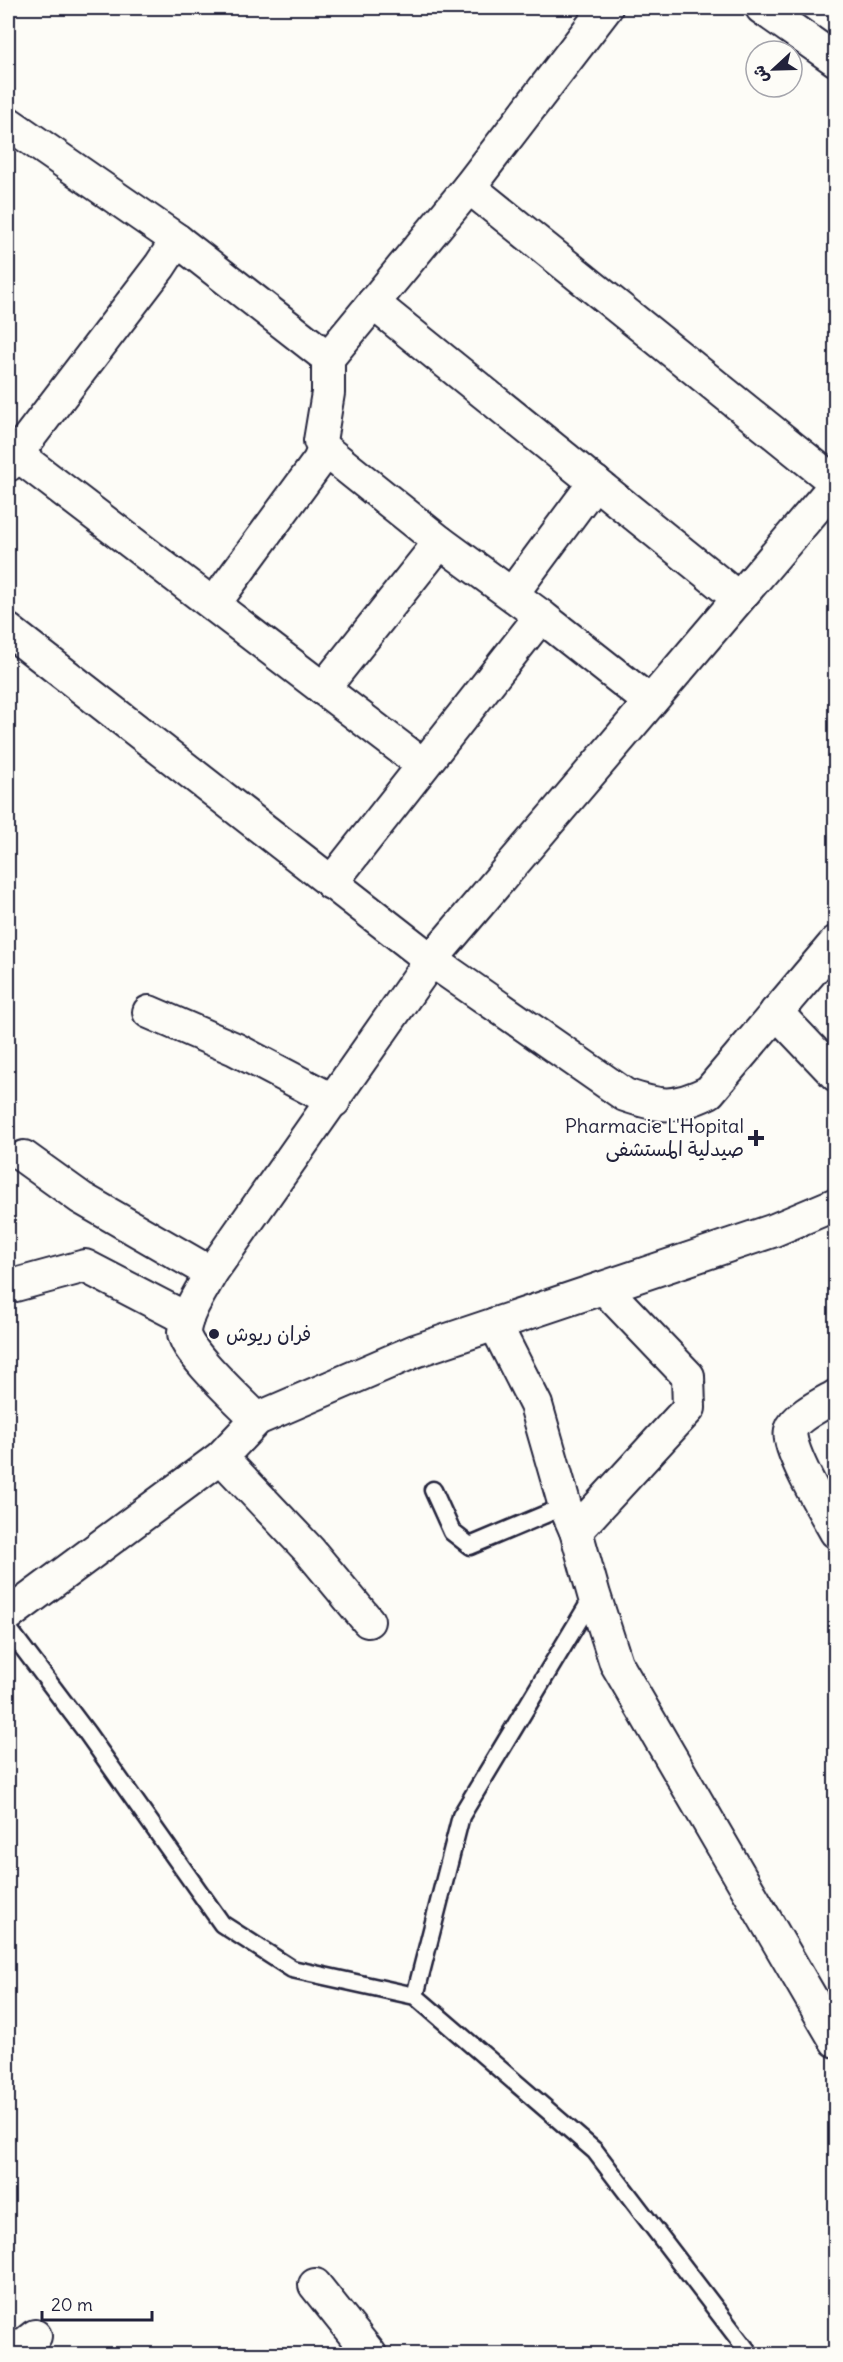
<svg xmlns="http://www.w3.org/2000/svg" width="843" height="2362" font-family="Delius,'Playpen Sans Arabic',sans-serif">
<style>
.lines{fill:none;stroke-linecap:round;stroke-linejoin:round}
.lane-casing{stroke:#22223b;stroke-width:21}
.street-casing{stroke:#22223b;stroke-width:36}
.lane{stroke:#fdfcf7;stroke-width:16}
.street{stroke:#fdfcf7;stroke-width:32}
.poi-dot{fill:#22223b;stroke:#fdfcf7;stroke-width:2}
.labels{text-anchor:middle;stroke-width:4.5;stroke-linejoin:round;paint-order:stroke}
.poi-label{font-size:20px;fill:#22223b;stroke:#fdfcf7;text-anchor:end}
</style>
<rect width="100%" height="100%" fill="#fdfcf7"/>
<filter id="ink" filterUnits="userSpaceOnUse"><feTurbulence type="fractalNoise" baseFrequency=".0167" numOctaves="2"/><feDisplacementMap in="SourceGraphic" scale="12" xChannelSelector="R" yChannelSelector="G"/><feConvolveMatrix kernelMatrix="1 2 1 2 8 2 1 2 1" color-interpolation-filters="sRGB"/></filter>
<g filter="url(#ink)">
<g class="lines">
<g class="lane-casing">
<g id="lane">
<path d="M 433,1490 L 452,1532 L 470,1546 L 565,1506"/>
<path d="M 8,1628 L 87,1733 L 222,1924 L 292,1969 L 415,1996 L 595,2151 L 750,2354"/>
<path d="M 415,1996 L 461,1816 L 594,1595"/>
</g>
</g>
<g class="street-casing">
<g id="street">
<path d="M 762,8 L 836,60"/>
<path d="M 8,123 L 177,240"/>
<path d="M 469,187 L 836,483"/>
<path d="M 373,303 L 738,598"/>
<path d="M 324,449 L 440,542 L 541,616 L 331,883"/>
<path d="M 16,454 L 423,765"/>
<path d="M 8,465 L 160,266 L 177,240 L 328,358 L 469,187 L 606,8"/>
<path d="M 512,594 L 595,482"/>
<path d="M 214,604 L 319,461 L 324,449 L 320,441 L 328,393 L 328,358"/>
<path d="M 541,616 L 650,702"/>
<path d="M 8,630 L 431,960 L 625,1095 C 660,1107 674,1109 709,1092 L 836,942"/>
<path d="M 323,689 L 440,542"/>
<path d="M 149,1012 L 235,1049 L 334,1101"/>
<path d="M 776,1012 L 836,1075"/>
<path d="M 24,1157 L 81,1198 L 211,1273"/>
<path d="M 8,1287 L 85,1266 L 187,1319"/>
<path d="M 495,1324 L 536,1405 L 565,1506 L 576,1531 L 594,1595 L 616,1663 L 836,2041"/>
<path d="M 836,1396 C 824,1403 795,1417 791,1430 C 785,1446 826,1514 836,1532"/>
<path d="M 257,1419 C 243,1404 183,1350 184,1332 C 186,1312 202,1290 211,1273 L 431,960 L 836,484"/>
<path d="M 221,1457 L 309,1550 L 368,1621"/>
<path d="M 576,1531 L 689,1408 L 688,1376 L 604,1288"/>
<path d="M 8,1615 L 221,1457 L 257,1419 L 415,1351 L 772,1231 L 836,1204"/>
<path d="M 315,2285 L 370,2354"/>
<path d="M 12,2354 L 35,2336"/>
</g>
</g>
<use href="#lane" class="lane"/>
<use href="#street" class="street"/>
</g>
</g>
<g class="poi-dot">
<path d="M753 1129h6v6h6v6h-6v6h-6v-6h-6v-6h6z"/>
<circle cx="214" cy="1334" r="6"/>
</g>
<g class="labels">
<g class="poi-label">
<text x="744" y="1133">Pharmacie L'Hopital<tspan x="744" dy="23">صيدلية المستشفى</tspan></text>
<text x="226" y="1341" text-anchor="start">فران ريوش</text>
</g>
</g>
<rect width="843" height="2362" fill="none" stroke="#fdfcf7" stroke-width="30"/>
<rect x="15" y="15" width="813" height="2332" fill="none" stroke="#22223b" stroke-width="2" filter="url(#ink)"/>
<g transform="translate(774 69) rotate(248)"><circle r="28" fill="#fdfcf7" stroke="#a5a5ac" stroke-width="1.5"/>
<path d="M0-4.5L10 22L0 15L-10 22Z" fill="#22223b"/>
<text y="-9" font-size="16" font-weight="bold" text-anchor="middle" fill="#22223b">ش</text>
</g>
<path d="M42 2311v9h110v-9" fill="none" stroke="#22223b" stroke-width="3"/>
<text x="51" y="2311" font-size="18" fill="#22223b" stroke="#fdfcf7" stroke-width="4.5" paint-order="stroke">20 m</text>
</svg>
